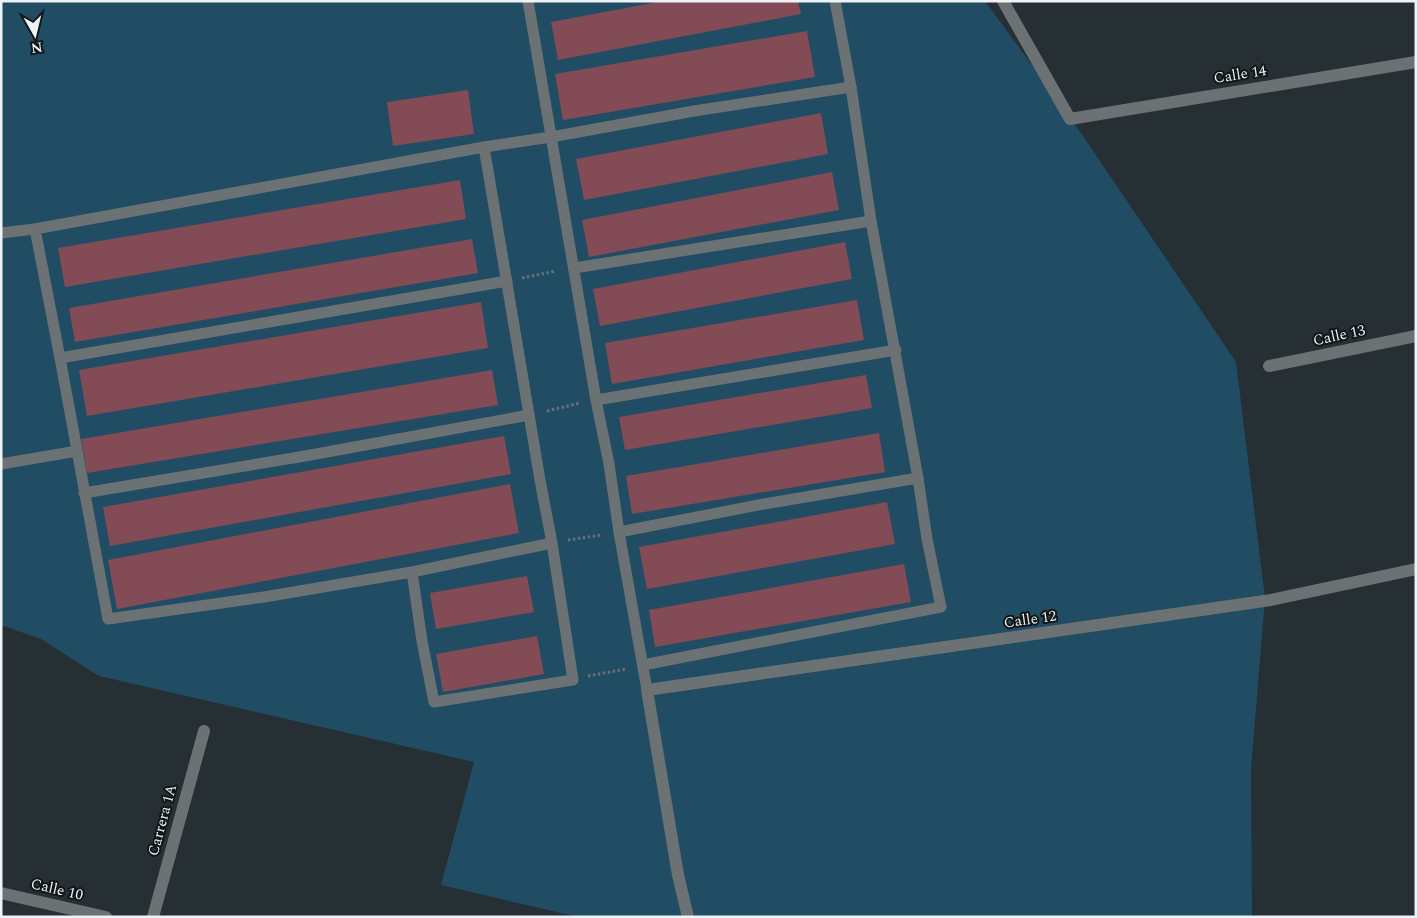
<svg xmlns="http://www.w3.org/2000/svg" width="1417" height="918" font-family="Spectral,serif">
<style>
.green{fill:#204d64}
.building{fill:#824b55}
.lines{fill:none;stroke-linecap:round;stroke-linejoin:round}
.path{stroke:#687074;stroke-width:3;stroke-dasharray:2.5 2.5;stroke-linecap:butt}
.service{stroke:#6c7173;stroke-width:11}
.minor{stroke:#6c7173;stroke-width:12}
.labels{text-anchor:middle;stroke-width:4;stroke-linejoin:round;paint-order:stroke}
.street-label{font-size:15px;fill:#edf3f6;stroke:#121618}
</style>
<rect width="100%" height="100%" fill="#262f34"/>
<path class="green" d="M 1,1 L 985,1 L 1068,114 L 1236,362 L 1265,598 L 1251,770 L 1252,917 L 578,917 L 441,885 L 474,762 L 99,676 L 41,639 L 1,625 Z"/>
<g class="building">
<path d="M 663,1 L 798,1 L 801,14 L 558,60 L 551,22 Z"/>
<path d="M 807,31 L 815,77 L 563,120 L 555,74 Z"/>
<path d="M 468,90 L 474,134 L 393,146 L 387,102 Z"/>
<path d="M 821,113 L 828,154 L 584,200 L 576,159 Z"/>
<path d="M 832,172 L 839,210 L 589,257 L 582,220 Z"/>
<path d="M 460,180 L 466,219 L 65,287 L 58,248 Z"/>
<path d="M 472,239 L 478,273 L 75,342 L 69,308 Z"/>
<path d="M 845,242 L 852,279 L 600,326 L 593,289 Z"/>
<path d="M 857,300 L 864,340 L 612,384 L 605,343 Z"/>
<path d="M 481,302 L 488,348 L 87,416 L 79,370 Z"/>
<path d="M 492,370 L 498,405 L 87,473 L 81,439 Z"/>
<path d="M 866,375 L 872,408 L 625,450 L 619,417 Z"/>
<path d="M 879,433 L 885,472 L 632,514 L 626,476 Z"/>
<path d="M 504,436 L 511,474 L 110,546 L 103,507 Z"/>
<path d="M 510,484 L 519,533 L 117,609 L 108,560 Z"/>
<path d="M 887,502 L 895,544 L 647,589 L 639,547 Z"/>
<path d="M 904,564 L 911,602 L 655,647 L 649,610 Z"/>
<path d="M 527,576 L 534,612 L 436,629 L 430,593 Z"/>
<path d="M 537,636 L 544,674 L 443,692 L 436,654 Z"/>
</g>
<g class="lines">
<g class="path">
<path d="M 522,278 L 556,271"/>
<path d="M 547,411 L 580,403"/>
<path d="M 568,540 L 601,535"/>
<path d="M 588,676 L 626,669"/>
</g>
<g class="service">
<path d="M 528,1 L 596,400 L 609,464 L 619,532 L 647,690"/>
<path d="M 35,229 L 60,358 L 108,619 L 264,597 L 412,572 L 552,543"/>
<path d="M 1,233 L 35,229 L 484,147 L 551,137 L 694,111 L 851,87"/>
<path d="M 574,268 L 871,221"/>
<path d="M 60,358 L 507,281"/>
<path d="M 596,400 L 896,350"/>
<path d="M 1,464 L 77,451"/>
<path d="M 84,493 L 305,456 L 529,415"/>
<path d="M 619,532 L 764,504 L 918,478"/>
<path d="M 412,572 L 422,641 L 434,702 L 573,680 L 552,543 L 540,480 L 484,147"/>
<path d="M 643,665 L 941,607 L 927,539 L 918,478 L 871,221 L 851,87 L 835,1"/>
</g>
<g class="minor">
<path d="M 1003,1 L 1070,119 L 1416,62"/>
<path d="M 1269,366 L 1416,336"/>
<path d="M 1,893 L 106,917"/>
<path d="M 153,917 L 204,731"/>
<path d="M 688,917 L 678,875 L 647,690 L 1271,600 L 1416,569"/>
</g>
</g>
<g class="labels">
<g class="street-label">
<text transform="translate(1240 74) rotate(-9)" y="5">Calle 14</text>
<text transform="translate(1339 335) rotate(-12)" y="5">Calle 13</text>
<text transform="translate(1030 619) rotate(-8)" y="5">Calle 12</text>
<text transform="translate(162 820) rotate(-75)" y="5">Carrera 1A</text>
<text transform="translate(57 889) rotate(13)" y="5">Calle 10</text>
</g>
</g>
<rect width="1417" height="918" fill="none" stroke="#edf3f6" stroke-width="5"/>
<g transform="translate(35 35) rotate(172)" stroke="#121618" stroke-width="4" paint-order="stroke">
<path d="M0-4L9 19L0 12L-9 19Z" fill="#edf3f6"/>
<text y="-8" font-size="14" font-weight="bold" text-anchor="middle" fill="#edf3f6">N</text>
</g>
</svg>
